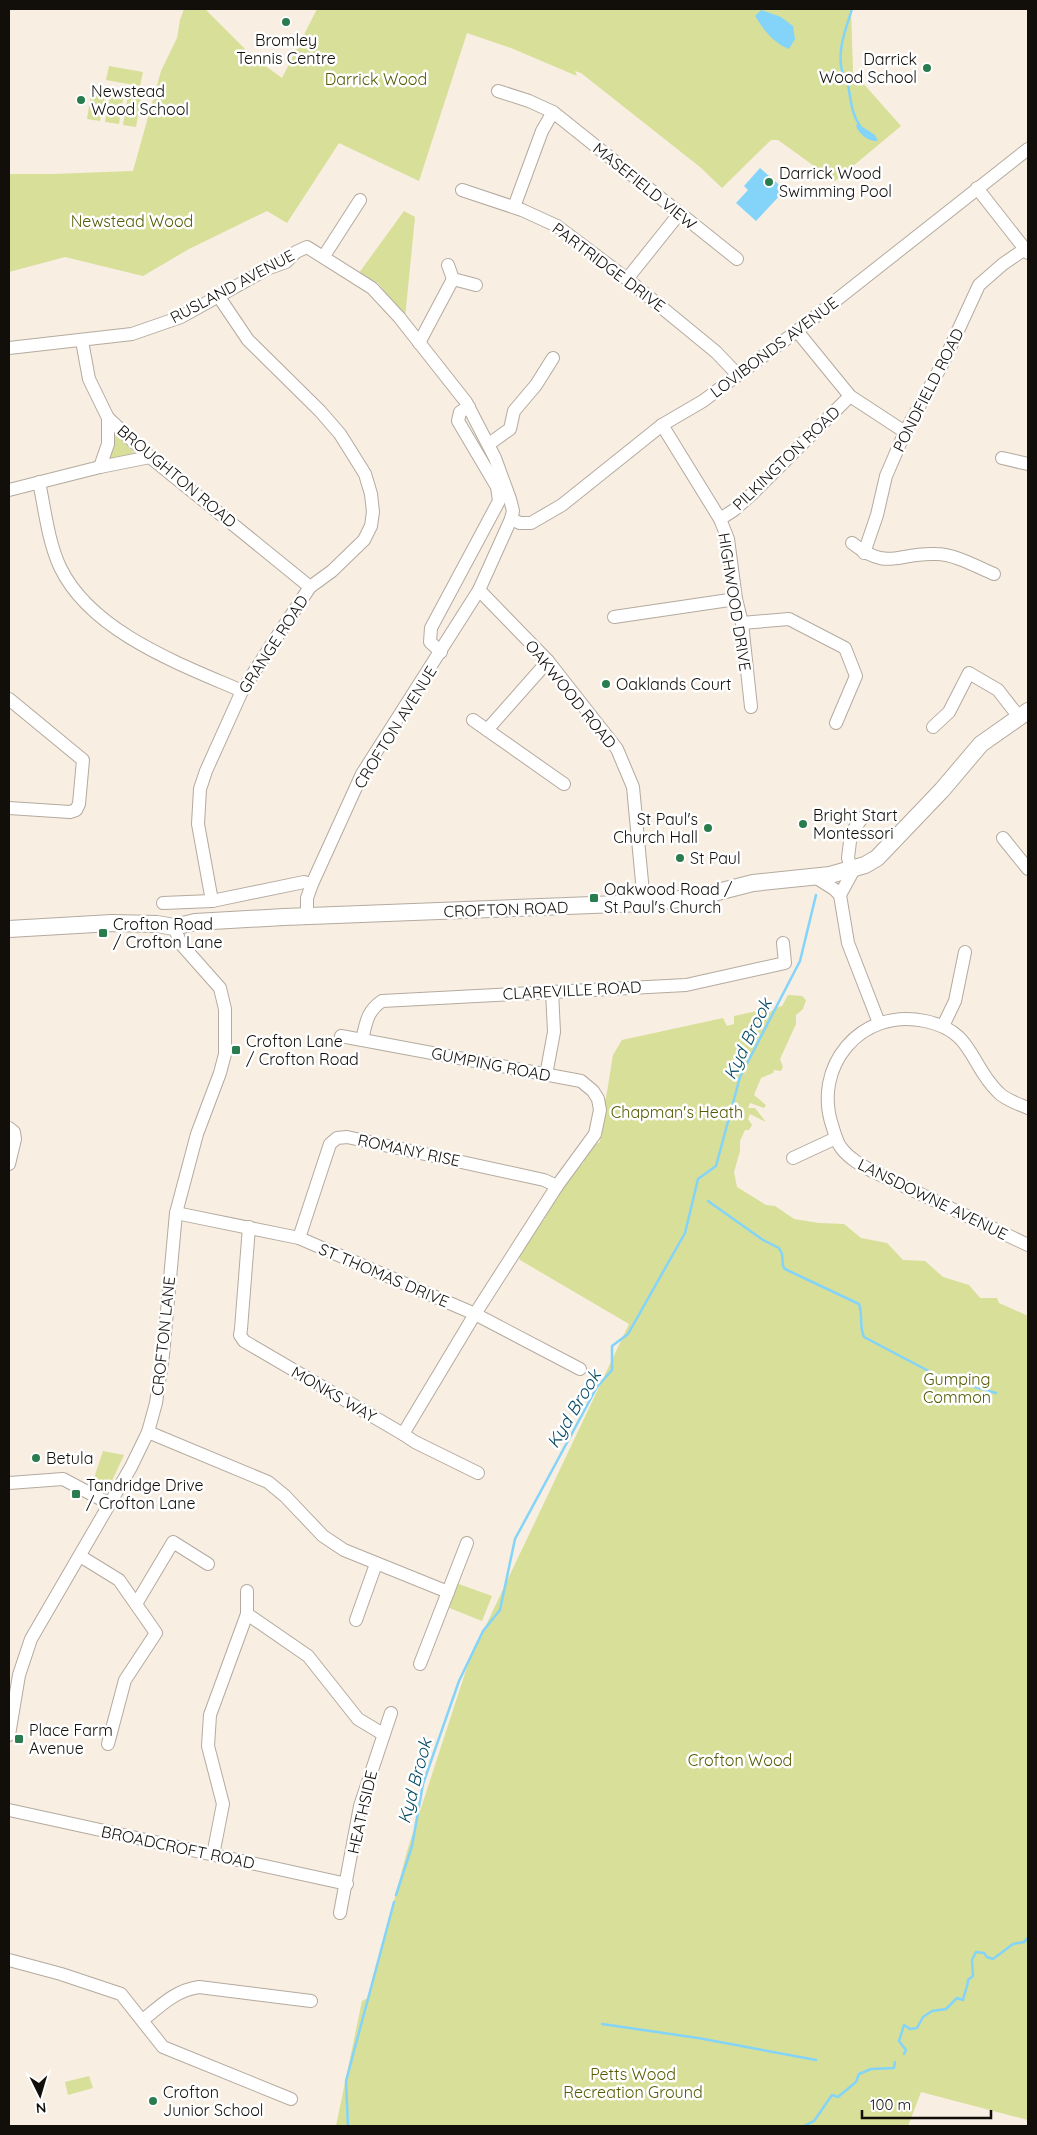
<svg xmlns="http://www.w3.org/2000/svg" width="1037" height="2135" font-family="Quicksand,sans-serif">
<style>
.green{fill:#d7df98}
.water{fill:#84d4fa}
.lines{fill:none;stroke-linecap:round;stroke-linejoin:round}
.stream{stroke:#84d4fa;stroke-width:2.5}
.minor-casing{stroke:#b4aa9f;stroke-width:14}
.major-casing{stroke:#b4aa9f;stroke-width:18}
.minor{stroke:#fff;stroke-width:12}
.major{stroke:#fff;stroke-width:16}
.poi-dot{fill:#287c4e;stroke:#fff;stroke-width:2}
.labels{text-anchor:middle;stroke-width:5;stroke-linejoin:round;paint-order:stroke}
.poi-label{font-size:16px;fill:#120f0b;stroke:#fff;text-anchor:start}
.park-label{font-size:16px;fill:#575c04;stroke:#fff}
.street-label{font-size:16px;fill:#120f0b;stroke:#fff}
.water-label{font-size:18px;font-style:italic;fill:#054b65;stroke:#fff}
</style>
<rect width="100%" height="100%" fill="#f8eee1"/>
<g class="green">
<path d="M 184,9 L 205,9 L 253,57 L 282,78 L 317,9 L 851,9 L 853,72 L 901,126 L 835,181 L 778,140 L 771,140 L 722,188 L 700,167 L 581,73 L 575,71 L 577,76 L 511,48 L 467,33 L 419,181 L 339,143 L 287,223 L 267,211 L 189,249 L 143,276 L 65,257 L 9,272 L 9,174 L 53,174 L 133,171 L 161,71 L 177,38 L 180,20 Z"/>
<path d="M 109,66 L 143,72 L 140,86 L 106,80 Z"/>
<path d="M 92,88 L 106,91 L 100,121 L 87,119 Z"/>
<path d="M 111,91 L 124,93 L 119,124 L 105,122 Z"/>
<path d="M 128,95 L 141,97 L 136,127 L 123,125 Z"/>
<path d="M 404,211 L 415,217 L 405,318 L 378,283 L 359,273 Z"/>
<path d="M 111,429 L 136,455 L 107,461 Z"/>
<path d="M 788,995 L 802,996 L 806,1000 L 803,1009 L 796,1015 L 796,1024 L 780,1059 L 783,1067 L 781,1071 L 774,1070 L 773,1073 L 761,1078 L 754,1095 L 766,1105 L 764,1108 L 750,1103 L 748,1108 L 755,1108 L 766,1122 L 750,1114 L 748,1119 L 752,1125 L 749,1130 L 745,1130 L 740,1141 L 740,1151 L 734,1172 L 737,1187 L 766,1205 L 775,1206 L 794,1219 L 819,1223 L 844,1224 L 861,1238 L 887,1243 L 903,1260 L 925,1261 L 943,1277 L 969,1285 L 980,1298 L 997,1298 L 999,1303 L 1028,1316 L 1028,2120 L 921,2092 L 908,2126 L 336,2126 L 362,2001 L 368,1998 L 408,1848 L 469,1661 L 629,1324 L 520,1260 L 519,1256 L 541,1221 L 544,1220 L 545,1217 L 542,1212 L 581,1165 L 584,1162 L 582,1159 L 594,1145 L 600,1142 L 603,1104 L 606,1098 L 613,1055 L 622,1040 L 723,1018 L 727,1026 L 734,1024 L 734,1016 L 762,1010 L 768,1014 L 775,1008 L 782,1006 Z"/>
<path d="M 103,1451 L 124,1455 L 109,1487 L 99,1490 L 91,1487 Z"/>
<path d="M 456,1583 L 492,1596 L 482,1621 L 447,1607 Z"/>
<path d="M 89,2076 L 93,2088 L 68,2095 L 65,2082 Z"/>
</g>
<g class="water">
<path d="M 761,10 L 781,17 L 793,26 L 795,39 L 789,49 C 772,42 764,30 755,16 Z"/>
<path d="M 858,124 L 875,135 L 878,141 C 869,142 858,134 856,125 Z"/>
<path d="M 760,168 L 785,190 L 756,221 L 736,203 L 748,190 L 744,186 Z"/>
</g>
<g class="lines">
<g class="stream">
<path d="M 852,9 C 846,29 837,49 842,71 C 843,76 847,80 848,85 C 851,100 851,113 860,126"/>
<path d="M 708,1201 L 763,1240 L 779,1248 L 782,1254 L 783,1266 L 785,1269 L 859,1304 C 863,1315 859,1326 864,1337 L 940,1377 L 996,1393"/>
<path d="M 396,1895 L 412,1846 L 423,1784 L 459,1681 L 483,1631 L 500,1610 L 515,1539 L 597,1387 L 612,1370 L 612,1346 L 628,1334 L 685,1233 L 698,1179 L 716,1166 L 740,1077 L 800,961 L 816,895"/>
<path d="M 602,2024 L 698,2038 L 816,2060"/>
<path d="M 904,2054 L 906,2050 L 899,2041 L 904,2025 L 910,2029 L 917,2028 L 923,2017 L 932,2011 L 946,2009 L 957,1998 L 963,2000 C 964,1993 968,1987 968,1980 L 973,1976 L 972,1960 L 976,1952 L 984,1953 L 987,1957 L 993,1959 L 1013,1944 L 1024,1942 L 1028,1938"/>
<path d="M 348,2126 L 346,2081 L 394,1902"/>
<path d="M 804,2126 L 814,2121 L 832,2095 L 838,2097 L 856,2082 L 859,2074 L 871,2069 L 894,2068 L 895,2062"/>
</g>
<g class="minor-casing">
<g id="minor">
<path d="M 498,91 L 529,101 L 553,112 L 737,259"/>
<path d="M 977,188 L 1028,253"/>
<path d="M 462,190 L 522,210 L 557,226 L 627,279 L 716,352 L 737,374"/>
<path d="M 514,207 L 542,131 L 553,112"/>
<path d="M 324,256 L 360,200"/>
<path d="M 448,265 L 453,279"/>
<path d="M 627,279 L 679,214"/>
<path d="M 797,331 L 850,396 L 905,432"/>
<path d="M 82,341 L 89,379 L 108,418 L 150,457 L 310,587"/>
<path d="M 419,343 L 453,279 L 476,285"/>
<path d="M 9,348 L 132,334 L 181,317 L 269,268 L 286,262 L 296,252 L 307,247 L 372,288 L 399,317 L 466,402 L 495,458 L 510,499 L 513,511 L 511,519 L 479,590 L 362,774 L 312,884 L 307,898 L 307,916"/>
<path d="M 662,425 L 720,519 L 728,539 L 736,599 L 742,623 L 751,707"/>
<path d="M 489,444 L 510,429 L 514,411 L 536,385 L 553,358"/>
<path d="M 1002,458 L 1028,464"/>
<path d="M 100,467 L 108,444 L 108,418"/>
<path d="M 39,482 C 45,510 48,541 60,567 C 91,632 180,664 242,691"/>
<path d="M 9,490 L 100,467 L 150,457"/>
<path d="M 511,519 L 520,523 L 531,523 L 562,505 L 662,425 L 703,401 L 797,331 L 1028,149"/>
<path d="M 720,519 L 734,510 L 752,494 L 850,396"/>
<path d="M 852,543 C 889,572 897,552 936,554 C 955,554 977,567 994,574"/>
<path d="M 864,553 L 877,515 L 886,476 L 905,432 L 944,361 L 979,285 L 1003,264 L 1025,249"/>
<path d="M 479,590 L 548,661 L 617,749 L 633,787 L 644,903"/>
<path d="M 614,617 L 736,599"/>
<path d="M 742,623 L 789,619 L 845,648 L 856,676 L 836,723"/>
<path d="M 441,652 L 430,642 L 431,628 L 499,501 L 497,487 L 458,421 L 460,412 L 469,407"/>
<path d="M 9,699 L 83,760 L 79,804 L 76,810 L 70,812 L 9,808"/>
<path d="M 473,720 L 564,784"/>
<path d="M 933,727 L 949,712 L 969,673 L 998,690 L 1019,717"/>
<path d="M 487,730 L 548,661"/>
<path d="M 1003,838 L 1028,869"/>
<path d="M 815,877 L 834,889 L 840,895 L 848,943 L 879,1023"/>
<path d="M 840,895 L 852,873 L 848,858 L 851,833 L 863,817"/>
<path d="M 212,901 L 198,824 L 200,789 L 206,771 L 242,691 L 272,644 L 310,587 L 332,571 L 364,540 L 371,526 L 373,512 L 371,494 L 365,474 L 340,434 L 320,411 L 248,340 L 219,297"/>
<path d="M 163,903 L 212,901 L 304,882 L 312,884"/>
<path d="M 943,1026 L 955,1001 L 965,952"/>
<path d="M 362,1040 C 366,1023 367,1011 382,1001 L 686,985 L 785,963 L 783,943"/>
<path d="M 546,1075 L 554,1032 L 552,991"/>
<path d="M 1028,1108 C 1019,1104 1005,1100 998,1092 C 969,1064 974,1031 925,1021 C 861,1007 811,1067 833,1128 C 835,1135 837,1143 842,1149 C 850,1159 861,1165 872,1171 L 1028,1245"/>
<path d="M 9,1128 L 14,1132 L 15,1139 L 9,1164"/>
<path d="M 793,1158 L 836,1138"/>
<path d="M 176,1213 L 299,1238 L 475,1314 L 580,1369"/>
<path d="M 249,1227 L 241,1329 L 240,1335 L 244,1341 L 403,1434 L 475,1314 L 557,1186 L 595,1134 L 600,1110 L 598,1099 L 593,1091 L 581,1081 L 341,1036"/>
<path d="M 299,1238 L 330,1144 L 337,1138 L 347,1137 L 544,1180 L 557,1186"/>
<path d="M 148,1432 L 268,1482 L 285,1496 L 323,1536 L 344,1550 L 448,1592"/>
<path d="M 403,1434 L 415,1442 L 478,1473"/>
<path d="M 9,1483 L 63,1479 L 110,1504"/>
<path d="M 80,1556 L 119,1580 L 156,1633 L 125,1680 L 108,1744"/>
<path d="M 136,1604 L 173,1542 L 208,1564"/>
<path d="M 247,1614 L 308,1656 L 358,1719 L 383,1734"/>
<path d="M 356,1620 L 376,1564"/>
<path d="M 420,1664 L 467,1543"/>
<path d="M 9,1735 L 19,1675 L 31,1639 L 131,1467 L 148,1432 L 156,1403 L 163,1355 L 176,1213 L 197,1134 L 220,1073 L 225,1054 L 225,1009 L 220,988 L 181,944 L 174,927"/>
<path d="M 9,1810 L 347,1884"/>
<path d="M 213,1855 L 223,1804 L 208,1746 L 210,1715 L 247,1614 L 247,1591"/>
<path d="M 340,1913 L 360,1806 L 391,1713"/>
<path d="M 9,1960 L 61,1974 L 121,1994 L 163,2047 L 291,2099"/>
<path d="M 143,2020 C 160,2006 176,1990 199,1987 L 311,2001"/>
</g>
</g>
<g class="major-casing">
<path id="major" d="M 9,929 L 112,923 L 157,924 L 174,927 L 195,922 L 284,917 L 644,903 L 698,897 L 753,883 L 830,875 L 865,865 L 877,858 L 942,790 L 981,744 L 1028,711"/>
</g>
<use href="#minor" class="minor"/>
<use href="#major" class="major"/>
</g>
<g class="poi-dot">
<circle cx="286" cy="22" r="5"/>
<circle cx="927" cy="68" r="5"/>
<circle cx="81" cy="100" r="5"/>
<circle cx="769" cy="182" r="5"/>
<circle cx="606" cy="684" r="5"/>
<circle cx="803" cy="824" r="5"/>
<circle cx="708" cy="828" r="5"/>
<circle cx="680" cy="858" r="5"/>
<rect x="589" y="893" width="10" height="10" rx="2.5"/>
<rect x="98" y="928" width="10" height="10" rx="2.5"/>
<rect x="231" y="1045" width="10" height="10" rx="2.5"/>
<circle cx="36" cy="1458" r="5"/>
<rect x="71" y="1489" width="10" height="10" rx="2.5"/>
<rect x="14" y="1734" width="10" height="10" rx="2.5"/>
<circle cx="153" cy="2101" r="5"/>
</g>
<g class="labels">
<g class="poi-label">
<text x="286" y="46" text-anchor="middle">Bromley<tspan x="286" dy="18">Tennis Centre</tspan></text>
<text x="917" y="65" text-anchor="end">Darrick<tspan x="917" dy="18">Wood School</tspan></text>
<text x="91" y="97">Newstead<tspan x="91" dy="18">Wood School</tspan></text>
<text x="779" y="179">Darrick Wood<tspan x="779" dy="18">Swimming Pool</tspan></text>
<text x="616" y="690">Oaklands Court</text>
<text x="813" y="821">Bright Start<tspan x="813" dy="18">Montessori</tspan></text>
<text x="698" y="825" text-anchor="end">St Paul's<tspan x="698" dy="18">Church Hall</tspan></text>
<text x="690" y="864">St Paul</text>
<text x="604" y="895">Oakwood Road /<tspan x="604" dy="18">St Paul's Church</tspan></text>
<text x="113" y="930">Crofton Road<tspan x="113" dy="18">/ Crofton Lane</tspan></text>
<text x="246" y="1047">Crofton Lane<tspan x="246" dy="18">/ Crofton Road</tspan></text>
<text x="46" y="1464">Betula</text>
<text x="86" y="1491">Tandridge Drive<tspan x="86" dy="18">/ Crofton Lane</tspan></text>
<text x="29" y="1736">Place Farm<tspan x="29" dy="18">Avenue</tspan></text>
<text x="163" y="2098">Crofton<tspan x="163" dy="18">Junior School</tspan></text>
</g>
<g class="park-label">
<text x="376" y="85">Darrick Wood</text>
<text x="132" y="227">Newstead Wood</text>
<text x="677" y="1118">Chapman's Heath</text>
<text x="957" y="1385">Gumping<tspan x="957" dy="18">Common</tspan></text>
<text x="740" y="1766">Crofton Wood</text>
<text x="633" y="2080">Petts Wood<tspan x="633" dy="18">Recreation Ground</tspan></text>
</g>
<g class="street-label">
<text transform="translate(645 186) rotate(39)" y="6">MASEFIELD VIEW</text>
<text transform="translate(609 267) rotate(37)" y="6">PARTRIDGE DRIVE</text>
<text transform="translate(232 286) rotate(-28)" y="6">RUSLAND AVENUE</text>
<text transform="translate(774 347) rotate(-37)" y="6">LOVIBONDS AVENUE</text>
<text transform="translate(928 390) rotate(-63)" y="6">PONDFIELD ROAD</text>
<text transform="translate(786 458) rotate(-44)" y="6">PILKINGTON ROAD</text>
<text transform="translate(177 476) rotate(40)" y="6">BROUGHTON ROAD</text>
<text transform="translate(735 602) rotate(81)" y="6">HIGHWOOD DRIVE</text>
<text transform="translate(273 644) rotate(-57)" y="6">GRANGE ROAD</text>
<text transform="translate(571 694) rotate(51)" y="6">OAKWOOD ROAD</text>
<text transform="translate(395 727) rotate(-58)" y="6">CROFTON AVENUE</text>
<text transform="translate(506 909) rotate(-2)" y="6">CROFTON ROAD</text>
<text transform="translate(572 990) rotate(-3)" y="6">CLAREVILLE ROAD</text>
<text transform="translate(491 1064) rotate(11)" y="6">GUMPING ROAD</text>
<text transform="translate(409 1150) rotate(12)" y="6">ROMANY RISE</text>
<text transform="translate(933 1199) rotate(26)" y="6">LANSDOWNE AVENUE</text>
<text transform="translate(384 1275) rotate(23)" y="6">ST THOMAS DRIVE</text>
<text transform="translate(163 1336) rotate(-84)" y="6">CROFTON LANE</text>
<text transform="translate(334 1394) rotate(30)" y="6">MONKS WAY</text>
<text transform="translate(362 1812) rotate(-77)" y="6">HEATHSIDE</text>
<text transform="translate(178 1847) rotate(12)" y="6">BROADCROFT ROAD</text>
</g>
<g class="water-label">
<text transform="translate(748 1039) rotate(-64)" y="6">Kyd Brook</text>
<text transform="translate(574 1409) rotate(-59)" y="6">Kyd Brook</text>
<text transform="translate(415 1781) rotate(-75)" y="6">Kyd Brook</text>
</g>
</g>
<rect width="1037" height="2135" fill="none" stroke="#120f0b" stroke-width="20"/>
<g transform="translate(40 2095) rotate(175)" stroke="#ffffff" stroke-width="4" paint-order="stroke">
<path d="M0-4L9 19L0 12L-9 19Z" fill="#120f0b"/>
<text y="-8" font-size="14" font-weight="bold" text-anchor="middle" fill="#120f0b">N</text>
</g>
<path d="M862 2110v8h129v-8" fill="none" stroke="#120f0b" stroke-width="2.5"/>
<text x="870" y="2110" font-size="15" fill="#120f0b" stroke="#ffffff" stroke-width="4" paint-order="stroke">100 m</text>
</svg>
